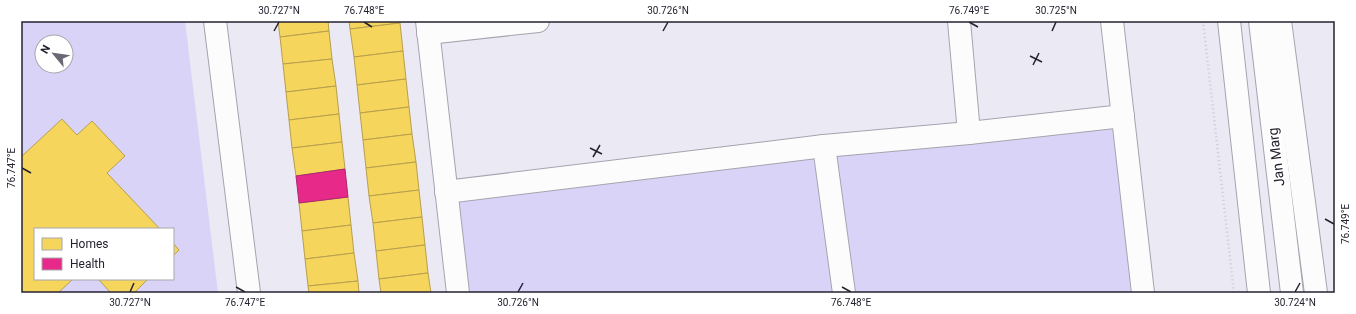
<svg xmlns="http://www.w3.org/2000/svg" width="1356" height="314" font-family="Roboto,sans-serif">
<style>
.green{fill:#d9d4f7;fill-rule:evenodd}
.homes{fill:#f6d55c;stroke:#b79f4e}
.health{fill:#e7298a;stroke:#ac276f}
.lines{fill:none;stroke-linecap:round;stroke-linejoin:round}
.minor-casing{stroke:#a5a3ae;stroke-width:24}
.major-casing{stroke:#a5a3ae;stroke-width:24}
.path{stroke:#cccbd0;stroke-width:2.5;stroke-dasharray:1 3;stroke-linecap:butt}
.minor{stroke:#fcfcfd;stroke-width:22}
.major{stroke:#fcfcfd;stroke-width:22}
.ticks{fill:none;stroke:#24222f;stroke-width:1.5}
.labels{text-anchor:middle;stroke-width:4;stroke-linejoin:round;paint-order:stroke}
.street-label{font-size:14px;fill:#24222f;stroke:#fff}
.neatline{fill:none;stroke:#24222f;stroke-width:1.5}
.ticks-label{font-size:10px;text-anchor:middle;fill:#24222f}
</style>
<rect width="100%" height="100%" fill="#eae9f4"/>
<g class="green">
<path d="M 21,21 L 185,21 L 218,293 L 21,293 ZM 42,42 L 66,42 L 66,66 L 42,66 ZM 35,229 L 173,229 L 173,279 L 35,279 Z"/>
<path d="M 1123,116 L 1143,293 L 495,293 L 489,292 L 458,293 L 446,192 Z"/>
</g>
<g class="homes">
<path d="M 278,21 L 328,21 L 329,31 L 280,37 Z"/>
<path d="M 349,21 L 400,21 L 400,23 L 350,29 Z"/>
<path d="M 400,23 L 403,51 L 354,57 L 350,29 Z"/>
<path d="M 329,31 L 332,59 L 283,64 L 280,37 Z"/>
<path d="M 403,51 L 406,79 L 357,85 L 354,57 Z"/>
<path d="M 332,59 L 336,86 L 286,92 L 283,64 Z"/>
<path d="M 406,79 L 409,107 L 360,113 L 357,85 Z"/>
<path d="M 336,86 L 339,114 L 289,120 L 286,92 Z"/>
<path d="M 409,107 L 412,134 L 363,140 L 360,113 Z"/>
<path d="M 339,114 L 342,142 L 292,148 L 289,120 Z"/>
<path d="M 62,119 L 77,135 L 92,121 L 125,156 L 107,173 L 160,229 L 35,229 L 35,279 L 73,279 L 58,293 L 21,293 L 21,157 Z"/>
<path d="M 412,134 L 416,162 L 366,168 L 363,140 Z"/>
<path d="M 342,142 L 345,169 L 296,176 L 292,148 Z"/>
<path d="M 416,162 L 419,190 L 369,196 L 366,168 Z"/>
<path d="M 419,190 L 422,217 L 373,223 L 369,196 Z"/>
<path d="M 348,197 L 351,225 L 302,231 L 299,203 Z"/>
<path d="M 422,217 L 425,245 L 376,251 L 373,223 Z"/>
<path d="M 351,225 L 354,253 L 305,259 L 302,231 Z"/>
<path d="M 173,243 L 179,250 L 173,256 Z"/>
<path d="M 425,245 L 428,273 L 379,279 L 376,251 Z"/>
<path d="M 354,253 L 358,281 L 308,286 L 305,259 Z"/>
<path d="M 428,273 L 431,293 L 381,293 L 379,279 Z"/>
<path d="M 98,279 L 148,279 L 134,293 L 111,293 Z"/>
<path d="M 358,281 L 359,293 L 309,293 L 308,286 Z"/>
</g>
<path class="health" d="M 345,169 L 348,197 L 299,203 L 296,176 Z"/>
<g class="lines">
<g class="minor-casing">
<g id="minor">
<path d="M 215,21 L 249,293"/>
<path d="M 427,21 L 458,293"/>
<path d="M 959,21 L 969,133"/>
<path d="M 1112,21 L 1143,293"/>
<path d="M 1280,21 L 1316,293"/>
<path d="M 428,33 L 538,21"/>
<path d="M 824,146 L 844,293"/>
<path d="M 446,192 L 824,146 L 969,133 L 1123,116"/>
</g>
</g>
<g class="major-casing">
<g id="major">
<path d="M 1229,21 L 1259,293"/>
<path d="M 1260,21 L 1292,293"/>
</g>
</g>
<path class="path" d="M 1203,21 L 1234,293"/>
<use href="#minor" class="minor"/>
<use href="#major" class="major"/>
</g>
<path class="ticks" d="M 364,22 L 372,27M 969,22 L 978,27M 274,31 L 279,22M 663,31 L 668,22M 1052,31 L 1056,22M 1030,56 L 1042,62M 1033,65 L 1039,53M 590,148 L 602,154M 593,157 L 600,145M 22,168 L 31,173M 1325,219 L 1334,224M 236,287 L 245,292M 842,287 L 851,292M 130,292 L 134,283M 518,292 L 523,283M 1295,292 L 1300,283"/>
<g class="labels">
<g class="street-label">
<text transform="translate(1276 157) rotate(-97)" y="5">Jan Marg</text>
</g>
</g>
<rect width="1356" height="314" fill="none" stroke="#ffffff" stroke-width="44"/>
<rect x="34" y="228" width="140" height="52" fill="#ffffff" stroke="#a7a7ac"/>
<rect x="42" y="238" width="20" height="12" fill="#f6d55c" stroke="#a7a7ac"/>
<text x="70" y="248" font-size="12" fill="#24222f">Homes</text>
<rect x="42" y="258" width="20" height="12" fill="#e7298a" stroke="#a7a7ac"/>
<text x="70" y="268" font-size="12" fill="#24222f">Health</text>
<g transform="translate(54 54) rotate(299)"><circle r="19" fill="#ffffff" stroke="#a7a7ac"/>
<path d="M0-3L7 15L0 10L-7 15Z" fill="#696874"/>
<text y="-6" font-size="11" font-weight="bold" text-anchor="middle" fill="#24222f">N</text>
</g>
<rect x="22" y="22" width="1312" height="270" class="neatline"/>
<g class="ticks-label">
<text x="279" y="14">30.727°N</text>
<text x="364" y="14">76.748°E</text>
<text x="668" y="14">30.726°N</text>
<text x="969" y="14">76.749°E</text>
<text x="1056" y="14">30.725°N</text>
<text transform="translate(11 168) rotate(-90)" y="4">76.747°E</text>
<text transform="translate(1345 224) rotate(-90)" y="4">76.749°E</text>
<text x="130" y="306">30.727°N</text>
<text x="245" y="306">76.747°E</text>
<text x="518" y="306">30.726°N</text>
<text x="851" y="306">76.748°E</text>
<text x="1295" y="306">30.724°N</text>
</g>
</svg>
